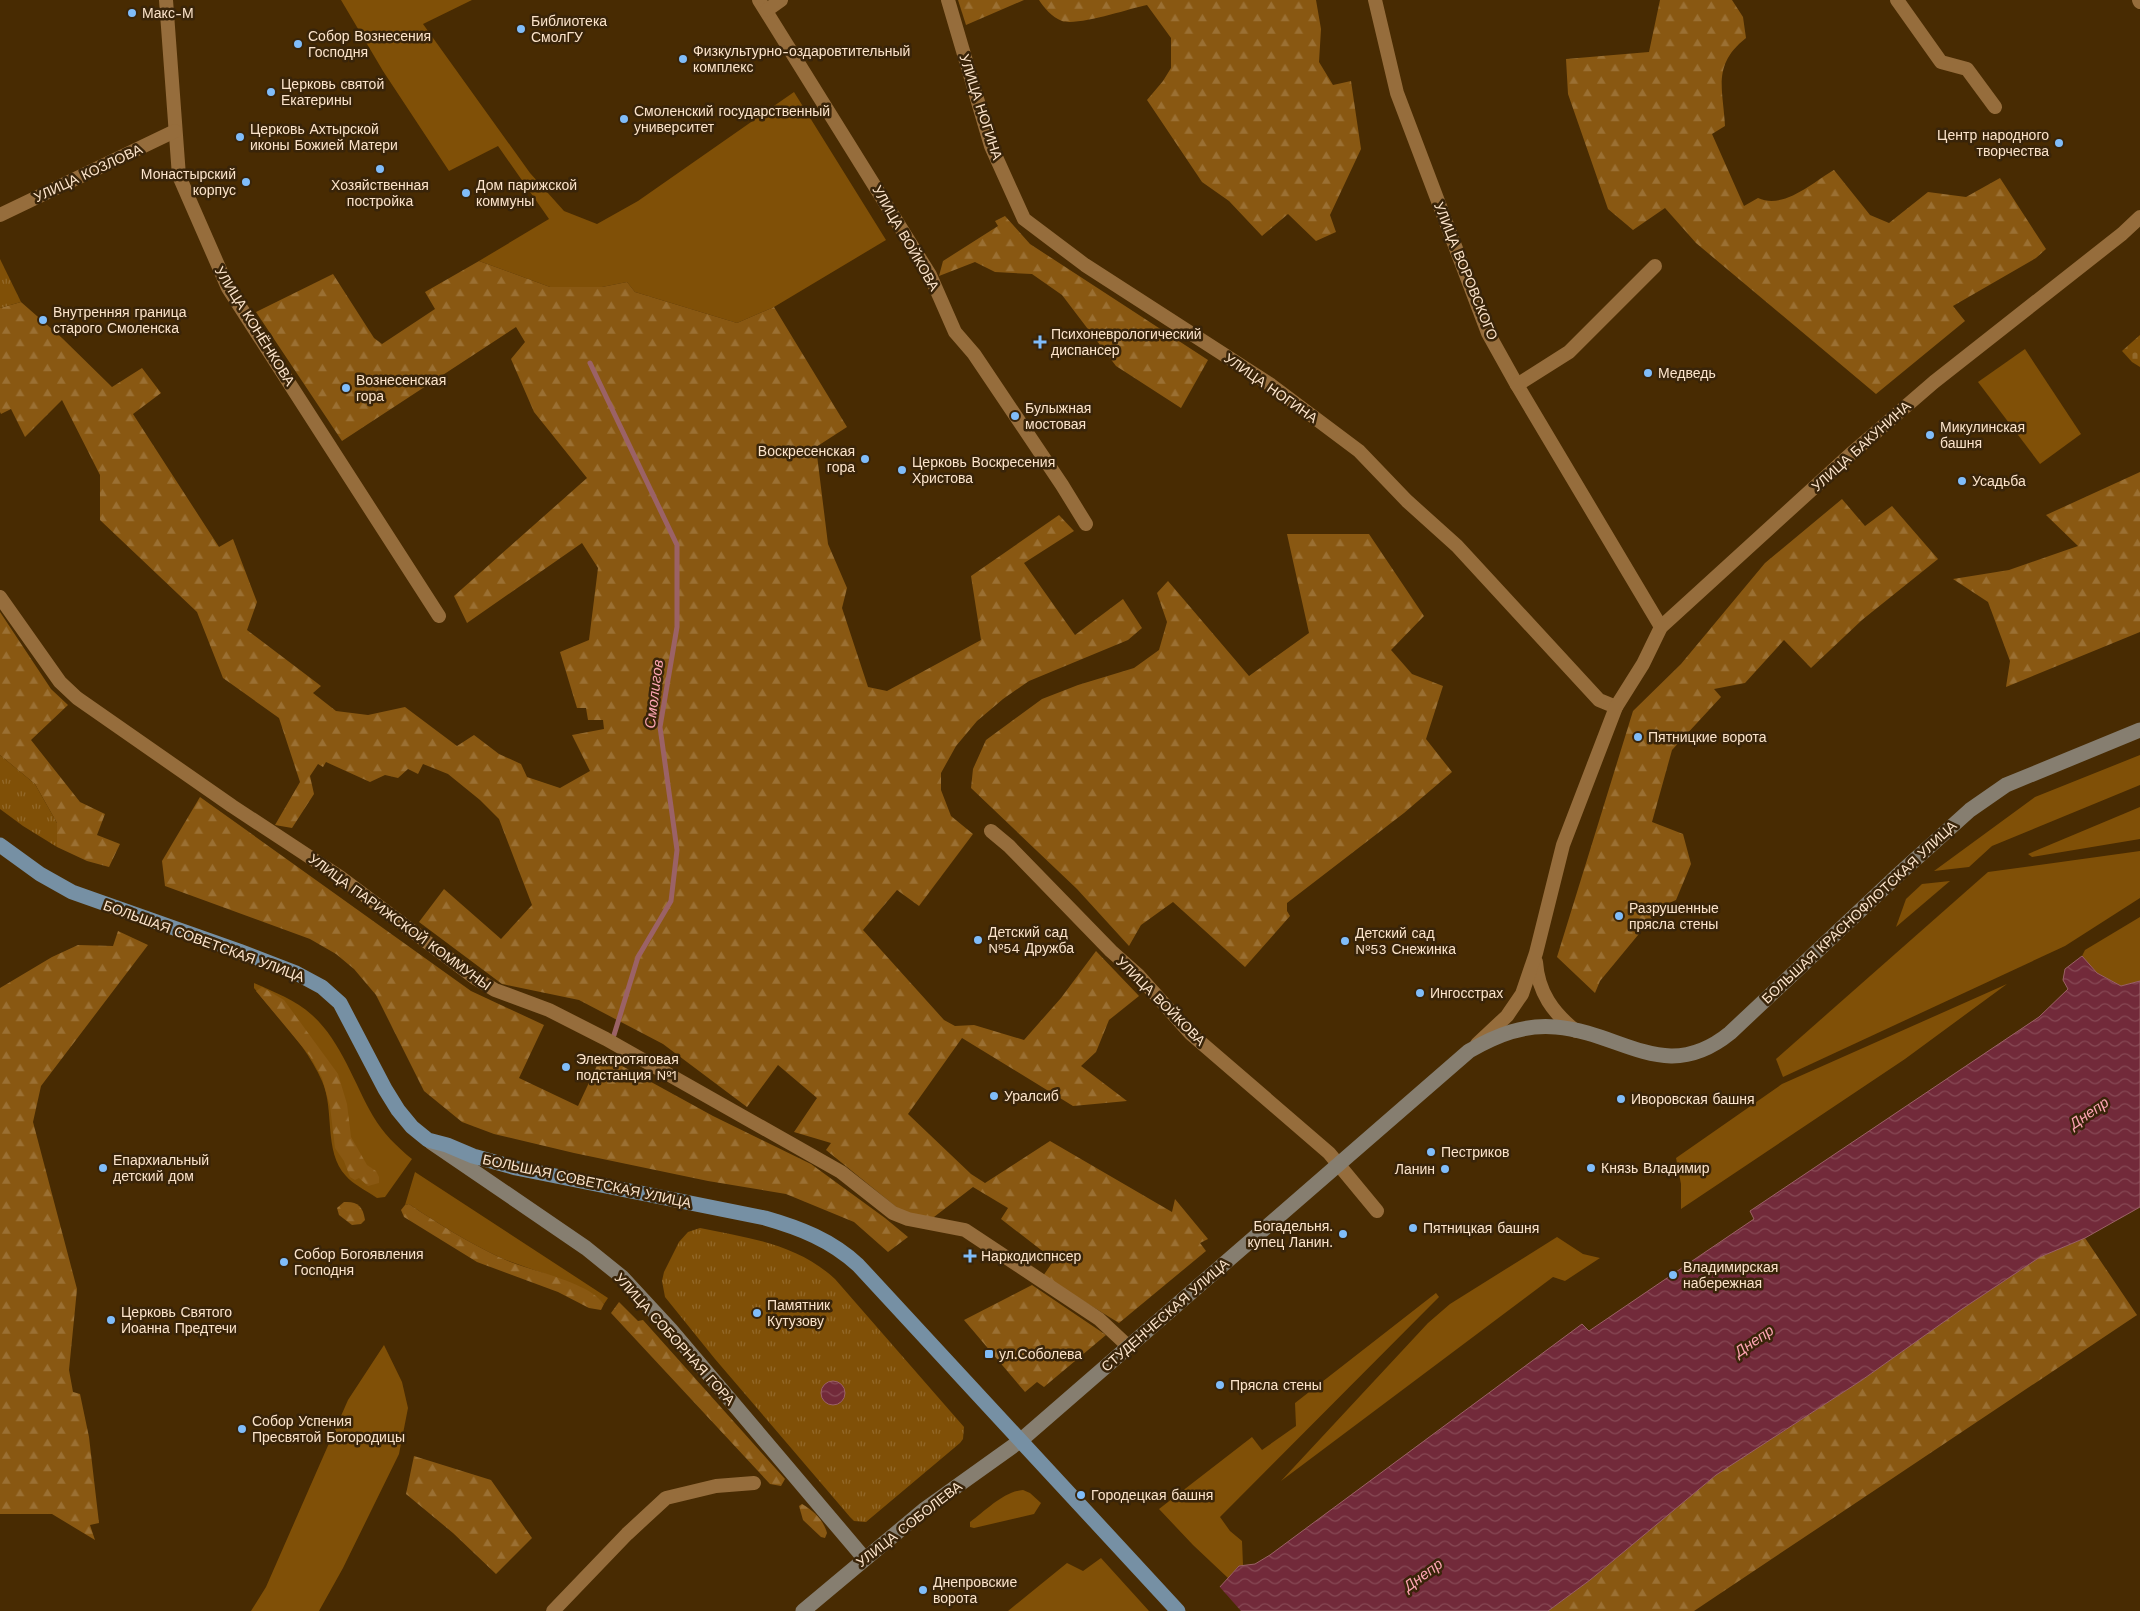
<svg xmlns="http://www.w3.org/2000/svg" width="2140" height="1611" font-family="'Work Sans',sans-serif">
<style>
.grass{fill:#805007}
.forest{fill:url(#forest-firs)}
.cemetery{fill:url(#cemetery-stones)}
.park{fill:url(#park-tufts)}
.water{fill:url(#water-waves);stroke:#9b6266}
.pier{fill:#482b02}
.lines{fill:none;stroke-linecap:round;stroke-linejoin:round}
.stream{stroke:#9b6266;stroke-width:5}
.street{stroke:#966d3c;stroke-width:14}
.secondary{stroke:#867e70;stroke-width:15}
.primary{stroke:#7690a4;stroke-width:15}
.poi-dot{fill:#80bdfa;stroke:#392409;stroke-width:2}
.labels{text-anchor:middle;stroke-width:5;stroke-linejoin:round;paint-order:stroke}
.poi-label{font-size:14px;fill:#fce4cb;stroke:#392409;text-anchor:start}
.street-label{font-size:14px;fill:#fce4cb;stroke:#392409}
.water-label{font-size:15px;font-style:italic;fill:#fda5b3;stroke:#392409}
</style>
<defs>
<pattern id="forest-firs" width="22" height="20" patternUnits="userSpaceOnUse" patternTransform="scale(1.25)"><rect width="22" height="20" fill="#895812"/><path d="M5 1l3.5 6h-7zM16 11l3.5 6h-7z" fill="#9b7033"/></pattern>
<pattern id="cemetery-stones" width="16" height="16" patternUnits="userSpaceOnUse" patternTransform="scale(1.25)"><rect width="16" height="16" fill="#805007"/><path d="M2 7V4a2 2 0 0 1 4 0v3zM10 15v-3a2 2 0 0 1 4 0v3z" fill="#93692a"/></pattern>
<pattern id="park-tufts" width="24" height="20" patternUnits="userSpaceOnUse" patternTransform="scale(1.25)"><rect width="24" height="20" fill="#805007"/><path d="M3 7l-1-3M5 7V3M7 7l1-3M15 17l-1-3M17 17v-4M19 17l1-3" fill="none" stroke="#93692a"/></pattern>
<pattern id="water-waves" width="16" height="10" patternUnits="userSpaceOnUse" patternTransform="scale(1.25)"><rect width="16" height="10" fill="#722a3a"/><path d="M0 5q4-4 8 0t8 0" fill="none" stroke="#874955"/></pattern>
</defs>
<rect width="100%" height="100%" fill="#482b02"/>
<g class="grass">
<path d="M 341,0 L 472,0 L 423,24 L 530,173 L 564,211 L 597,224 L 638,201 L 794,92 L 886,240 L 774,307 L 737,323 L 635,292 L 627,282 L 602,287 L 550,287 L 479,261 L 549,219 L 498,146 L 449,171 L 383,71 Z"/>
<path d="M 2025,349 L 2081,434 L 2040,464 L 1978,382 Z"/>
<path d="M 2140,755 L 2140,785 L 1992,846 L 1969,867 L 1934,871 L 2035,797 Z"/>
<path d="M 2140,807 L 2140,839 L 2032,857 L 2028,854 Z"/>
<path d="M 2140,851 L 2140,898 L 2065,946 L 1783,1077 L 1776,1059 L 1988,872 Z"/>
<path d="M 1950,881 L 1896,927 L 1906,899 L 1922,884 Z"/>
<path d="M 2140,917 L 2140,981 L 2121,986 L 2097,973 L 2082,956 L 2085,950 Z"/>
<path d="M 254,983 C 274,992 296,1000 312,1015 C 341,1041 354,1083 373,1116 C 383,1133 397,1147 412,1159 L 385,1197 L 377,1198 L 374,1196 C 365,1190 353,1184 346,1176 C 323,1151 335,1110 322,1081 C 307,1046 277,1017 254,988 Z"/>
<path d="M 2007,984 L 1905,1059 L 1681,1209 L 1681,1184 L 1676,1158 L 1782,1084 Z"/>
<path d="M 415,1172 L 608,1298 L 604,1304 C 591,1285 522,1268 499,1257 C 468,1242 438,1224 409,1204 L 405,1205 Z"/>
<path d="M 1557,1237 L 1583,1254 L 1600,1258 L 1565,1281 L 1553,1277 L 1281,1481 L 1428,1323 L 1450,1304 Z"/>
<path d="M 1436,1293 L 1439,1297 L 1220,1517 L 1230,1531 L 1242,1541 L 1243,1565 L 1239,1566 L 1228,1578 L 1193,1545 L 1159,1509 L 1252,1437 L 1262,1450 L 1296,1426 L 1295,1403 Z"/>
<path d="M 384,1345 L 402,1382 L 408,1408 L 399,1454 L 343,1568 L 319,1611 L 251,1611 L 266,1587 L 348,1400 Z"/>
<path d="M 1023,1490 L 1030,1493 L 1041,1503 L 1034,1514 L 974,1528 L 970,1527 L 970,1522 C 985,1511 1004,1491 1023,1490 Z"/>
<path d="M 1101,1558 L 1149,1611 L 1008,1611 L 1067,1563 L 1083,1571 Z"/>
</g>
<g class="forest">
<path d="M 958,0 L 1024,0 L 966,25 Z"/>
<path d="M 1039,0 L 1316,0 L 1321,29 L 1319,62 L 1333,85 L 1351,81 L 1361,149 L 1330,215 L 1336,232 L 1316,241 L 1288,214 L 1262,236 L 1229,201 L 1202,182 L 1147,100 L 1163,81 L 1171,68 L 1171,38 L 1147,5 C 1128,9 1078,26 1062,21 C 1052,17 1044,8 1039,0 Z"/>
<path d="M 1660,0 L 1732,0 L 1743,17 L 1746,38 C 1712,65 1723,88 1725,126 L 1712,134 L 1744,206 L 1758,198 C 1784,210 1813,182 1834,170 L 1870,215 L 1889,223 L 1928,192 L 1966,197 L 2000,178 L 2046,249 L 2036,258 L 1953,306 L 1965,321 L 1876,394 L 1696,243 L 1665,208 L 1633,230 L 1608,209 L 1568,94 L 1566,59 L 1649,52 Z"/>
<path d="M 1005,216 L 1030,244 L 1208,360 L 1181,408 L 1116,366 L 1062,295 L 1032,274 L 995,272 L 975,262 L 939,276 L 943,261 L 998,226 L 995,221 Z"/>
<path d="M 479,261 L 550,287 L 602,287 L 627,282 L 635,292 L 737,323 L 774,307 L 847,427 L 816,447 L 828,544 L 847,588 L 842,608 L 868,687 L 887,691 L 981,640 L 971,576 L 1059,515 L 1074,531 L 1024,563 L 1075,635 L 1123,599 L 1142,628 L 1128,640 L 1029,681 L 1003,699 L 977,721 L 956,746 L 941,773 L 941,790 L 951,816 L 973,834 L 919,906 L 897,890 L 863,930 L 944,1020 L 955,1026 L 974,1025 L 1024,1040 L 1061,998 L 1096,951 L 1139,996 L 1109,1020 L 1096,1052 L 1081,1066 L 1127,1101 L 1073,1106 L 962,1038 L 908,1114 L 971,1174 L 985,1183 L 1050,1141 L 1172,1212 L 1175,1199 L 1208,1239 L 1200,1243 L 1206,1251 L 1119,1323 L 1043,1276 L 1054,1260 L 1001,1219 L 1008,1208 L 973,1187 L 921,1227 L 826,1150 L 831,1143 L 794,1132 L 817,1098 L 778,1065 L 747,1107 L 663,1044 L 579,1000 L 502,984 L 419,922 L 444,889 L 501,939 L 532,905 L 499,819 L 480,800 L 448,774 L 423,764 L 418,774 L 408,769 L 398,778 L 385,775 L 370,782 L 326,762 L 323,767 L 318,764 L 310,776 L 314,794 L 292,828 L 275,825 L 300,782 L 279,718 L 223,678 L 197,612 L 100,520 L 100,475 L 62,400 L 25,437 L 11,409 L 1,414 L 0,412 L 0,308 L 21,302 L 62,338 L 112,387 L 142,368 L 161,393 L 133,414 L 219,547 L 233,539 L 257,602 L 247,630 L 321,686 L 313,693 L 336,711 L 368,715 L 405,707 L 457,746 L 474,735 L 499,754 L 521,764 L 527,777 L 560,788 L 590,771 L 572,735 L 604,729 L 603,720 L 588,720 L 586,708 L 577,708 L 560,652 L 589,640 L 598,568 L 582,543 L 467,623 L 454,596 L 587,478 L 534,412 L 511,359 L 525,342 L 516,327 L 342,441 L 256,312 L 333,274 L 374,338 L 382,344 L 435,309 L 425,292 Z"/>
<path d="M 2140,472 L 2140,632 L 2006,687 L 2010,661 L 1988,602 L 1953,579 L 2009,570 L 2078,546 L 2046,515 Z"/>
<path d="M 1842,499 L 1865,526 L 1892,506 L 1938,559 L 1862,620 L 1811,668 L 1784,640 L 1745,683 L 1714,689 L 1721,697 L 1672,750 L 1652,822 L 1683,834 L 1691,864 L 1676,900 L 1662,906 L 1600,981 L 1595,993 L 1557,957 L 1633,711 L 1681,664 L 1765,563 Z"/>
<path d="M 1287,534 L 1369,534 L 1424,616 L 1391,650 L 1412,674 L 1443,686 L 1426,739 L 1452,772 L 1404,813 L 1287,903 L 1287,911 L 1290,916 L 1245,967 L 1173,902 L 1141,925 L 1129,946 L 1077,889 L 971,788 L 973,769 L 986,740 L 1042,699 L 1078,685 L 1134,668 L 1159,650 L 1167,622 L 1157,593 L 1168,581 L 1249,676 L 1309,633 Z"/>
<path d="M 0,612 L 51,689 L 68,705 L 31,740 L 80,802 L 105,814 L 97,835 L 120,844 L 109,867 L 87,861 L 57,847 L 57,823 L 35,784 L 0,755 Z"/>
<path d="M 200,797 L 471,991 L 544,1025 L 519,1078 L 578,1106 L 602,1055 L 713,1116 L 811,1164 L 885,1218 L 908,1237 L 888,1252 L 854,1222 L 786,1194 L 708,1181 L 574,1153 L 494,1134 L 462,1122 L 424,1091 L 376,995 L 354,969 L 336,954 L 310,939 L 165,886 L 162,861 Z"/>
<path d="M 118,931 L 148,945 L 41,1086 L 33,1122 L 77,1289 L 69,1370 L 73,1392 L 80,1394 L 89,1437 L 99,1523 L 90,1525 L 95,1540 L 52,1514 L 0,1514 L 0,988 L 52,957 L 78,945 L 113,946 Z"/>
<path d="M 262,987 L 284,1000 L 338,1074 L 347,1104 L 351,1137 L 367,1165 L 376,1171 L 379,1177 L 379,1183 L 368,1186 L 359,1178 L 355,1180 L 350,1177 L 344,1161 L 335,1148 L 330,1106 L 322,1078 L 310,1056 L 256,991 Z"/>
<path d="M 344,1202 C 357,1201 363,1206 365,1220 L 361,1224 L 352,1225 L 339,1215 L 337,1208 Z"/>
<path d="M 409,1204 C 438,1224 468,1242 499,1257 C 525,1270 588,1281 604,1304 L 601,1310 L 589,1308 L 558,1292 L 477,1262 L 404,1217 L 401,1210 L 405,1205 Z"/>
<path d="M 2085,1238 L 2137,1315 L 1694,1611 L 1548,1611 L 1590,1580 L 1716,1475 L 1862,1380 L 1962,1309 L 2040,1257 Z"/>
<path d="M 1032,1285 L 1106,1335 L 1044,1387 L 1037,1382 L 1025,1392 L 964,1320 Z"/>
<path d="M 619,1302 L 638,1321 L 643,1320 L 785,1479 L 781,1486 L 770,1484 L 611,1313 Z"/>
<path d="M 414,1456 L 491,1480 L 532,1538 L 496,1574 L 453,1533 L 406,1494 Z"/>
<path d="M 802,1504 C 813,1510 824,1521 827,1533 L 825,1538 L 821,1537 L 803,1520 L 799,1506 Z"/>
</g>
<path class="cemetery" d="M 2140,335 L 2140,367 L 2132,362 L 2122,351 Z"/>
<g class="park">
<path d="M 0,259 L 21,302 L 0,308 Z"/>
<path d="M 0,755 L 35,784 L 57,823 L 57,847 L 23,826 L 0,809 Z"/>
<path d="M 700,1228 C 749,1238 797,1244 835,1279 L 964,1427 L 963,1439 L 960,1443 L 866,1522 L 854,1521 L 850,1517 L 715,1359 L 665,1297 L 662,1281 L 664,1272 L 679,1242 L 688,1232 Z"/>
</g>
<g class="water">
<path d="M 2082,956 L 2097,973 L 2121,986 L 2140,981 L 2140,1207 L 2085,1238 L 2040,1257 L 1962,1309 L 1862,1380 L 1716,1475 L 1590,1580 L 1548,1611 L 1198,1611 L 1239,1566 L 1255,1564 L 1270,1555 L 1582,1324 L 1589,1331 L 1754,1219 L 1750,1211 L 2039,1017 L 2068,989 L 2063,980 L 2065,969 Z"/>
<circle cx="833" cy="1393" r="12"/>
</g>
<path class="pier" d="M 1218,1585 L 1241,1611 L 1195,1611 Z"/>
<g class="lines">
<path class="stream" d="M 590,363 L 677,545 L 677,627 L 660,727 L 677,850 L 671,901 L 638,957 L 614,1035"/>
<g class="street">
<path d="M 166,0 L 179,176 L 228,288 L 439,616"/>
<path d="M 759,0 L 930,275 L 955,332 L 974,354 L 1062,485 L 1086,524"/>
<path d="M 948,0 L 991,146 L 1024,219 L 1085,265 L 1271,385 L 1359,451 L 1407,501 L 1457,546 L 1599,700 L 1616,707"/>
<path d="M 1375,0 L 1397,93 L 1488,333 L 1517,385 L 1661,627"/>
<path d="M 1897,0 L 1941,62 L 1967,69 L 1995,107"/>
<path d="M 2139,0 L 2140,2"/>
<path d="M 767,10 L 781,0"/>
<path d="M 0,215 L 175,131"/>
<path d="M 1517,385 L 1569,352 L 1655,266"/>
<path d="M 0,597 L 60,682 L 77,698 L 232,806 L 340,877 L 475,978 L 495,990 L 549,1010 L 606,1039 L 841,1172 L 893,1213 L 908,1219 L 965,1230 L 1099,1319 L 1129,1347"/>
<path d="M 991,831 L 1009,846 L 1111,951 L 1138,975 L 1191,1034 L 1329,1153 L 1377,1211"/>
<path d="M 1536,962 C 1538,992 1553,1013 1576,1031"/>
<path d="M 1477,1044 L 1507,1016 L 1522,994 L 1536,953 L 1563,845 L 1596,759 L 1616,707 L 1643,664 L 1661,627 L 1853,452 L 1934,382 L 2122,234 L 2140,217"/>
<path d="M 553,1611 L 627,1534 L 666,1498 L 716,1486 L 754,1483"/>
</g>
<g class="secondary">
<path d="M 431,1142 L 586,1248 L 622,1277 L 671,1330 L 864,1558"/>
<path d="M 803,1611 L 925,1509 L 1020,1441 L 1469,1051 C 1497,1035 1524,1024 1556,1027 C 1623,1033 1666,1085 1730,1033 L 1899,874 L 1970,810 L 2006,785 L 2140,730"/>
</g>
<path class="primary" d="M 0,845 L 40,874 L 72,892 L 239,951 L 296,973 L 322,987 L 340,1003 L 385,1089 L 398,1110 L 412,1127 L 428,1140 L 447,1145 L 473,1156 L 516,1168 L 765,1218 C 800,1228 831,1240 858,1265 L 1178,1611"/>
</g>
<g class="poi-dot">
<circle cx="132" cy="13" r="5"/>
<circle cx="521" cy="29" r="5"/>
<circle cx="298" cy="44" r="5"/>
<circle cx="683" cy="59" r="5"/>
<circle cx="271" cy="92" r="5"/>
<circle cx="624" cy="119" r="5"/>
<circle cx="240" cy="137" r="5"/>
<circle cx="2059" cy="143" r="5"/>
<circle cx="380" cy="169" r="5"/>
<circle cx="246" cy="182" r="5"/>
<circle cx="466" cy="193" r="5"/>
<circle cx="43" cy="320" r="5"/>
<path d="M1037.5 334.5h5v5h5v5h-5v5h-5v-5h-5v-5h5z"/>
<circle cx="1648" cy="373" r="5"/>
<circle cx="346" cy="388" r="5"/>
<circle cx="1015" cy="416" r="5"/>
<circle cx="1930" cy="435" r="5"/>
<circle cx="865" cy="459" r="5"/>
<circle cx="902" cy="470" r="5"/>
<circle cx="1962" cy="481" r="5"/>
<circle cx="1638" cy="737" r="5"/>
<circle cx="1619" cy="916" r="5"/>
<circle cx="978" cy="940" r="5"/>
<circle cx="1345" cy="941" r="5"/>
<circle cx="1420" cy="993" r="5"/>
<circle cx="566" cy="1067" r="5"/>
<circle cx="994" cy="1096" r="5"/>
<circle cx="1621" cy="1099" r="5"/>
<circle cx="1431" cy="1152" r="5"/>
<circle cx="103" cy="1168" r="5"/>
<circle cx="1591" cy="1168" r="5"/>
<circle cx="1445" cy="1169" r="5"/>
<circle cx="1413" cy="1228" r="5"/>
<circle cx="1343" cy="1234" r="5"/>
<path d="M967.5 1248.5h5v5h5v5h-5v5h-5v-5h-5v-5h5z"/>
<circle cx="284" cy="1262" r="5"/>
<circle cx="1673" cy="1275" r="5"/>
<circle cx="757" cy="1313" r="5"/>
<circle cx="111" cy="1320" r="5"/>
<rect x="984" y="1349" width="10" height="10" rx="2.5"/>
<circle cx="1220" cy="1385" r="5"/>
<circle cx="242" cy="1429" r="5"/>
<circle cx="1081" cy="1495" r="5"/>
<circle cx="923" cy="1590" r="5"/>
</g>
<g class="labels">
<g class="poi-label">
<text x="142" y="18">Макс-М</text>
<text x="531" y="26">Библиотека<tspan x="531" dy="16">СмолГУ</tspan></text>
<text x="308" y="41">Собор Вознесения<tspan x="308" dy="16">Господня</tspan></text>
<text x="693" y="56">Физкультурно-оздаровтительный<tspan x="693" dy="16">комплекс</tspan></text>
<text x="281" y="89">Церковь святой<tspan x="281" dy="16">Екатерины</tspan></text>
<text x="634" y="116">Смоленский государственный<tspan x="634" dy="16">университет</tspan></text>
<text x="250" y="134">Церковь Ахтырской<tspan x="250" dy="16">иконы Божией Матери</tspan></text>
<text x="2049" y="140" text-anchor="end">Центр народного<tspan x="2049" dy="16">творчества</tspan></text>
<text x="236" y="179" text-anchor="end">Монастырский<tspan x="236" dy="16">корпус</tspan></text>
<text x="380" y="190" text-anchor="middle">Хозяйственная<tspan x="380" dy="16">постройка</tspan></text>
<text x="476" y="190">Дом парижской<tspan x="476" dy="16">коммуны</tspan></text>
<text x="53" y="317">Внутренняя граница<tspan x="53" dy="16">старого Смоленска</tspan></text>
<text x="1051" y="339">Психоневрологический<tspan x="1051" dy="16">диспансер</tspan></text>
<text x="1658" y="378">Медведь</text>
<text x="356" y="385">Вознесенская<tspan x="356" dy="16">гора</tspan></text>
<text x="1025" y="413">Булыжная<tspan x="1025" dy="16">мостовая</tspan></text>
<text x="1940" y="432">Микулинская<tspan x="1940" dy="16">башня</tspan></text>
<text x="855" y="456" text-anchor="end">Воскресенская<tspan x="855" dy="16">гора</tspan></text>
<text x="912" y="467">Церковь Воскресения<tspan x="912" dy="16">Христова</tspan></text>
<text x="1972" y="486">Усадьба</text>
<text x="1648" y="742">Пятницкие ворота</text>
<text x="1629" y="913">Разрушенные<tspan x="1629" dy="16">прясла стены</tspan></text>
<text x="988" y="937">Детский сад<tspan x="988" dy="16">№54 Дружба</tspan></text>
<text x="1355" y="938">Детский сад<tspan x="1355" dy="16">№53 Снежинка</tspan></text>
<text x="1430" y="998">Ингосстрах</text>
<text x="576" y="1064">Электротяговая<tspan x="576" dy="16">подстанция №1</tspan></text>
<text x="1004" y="1101">Уралсиб</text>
<text x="1631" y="1104">Иворовская башня</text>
<text x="1441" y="1157">Пестриков</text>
<text x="113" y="1165">Епархиальный<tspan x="113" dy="16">детский дом</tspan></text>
<text x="1601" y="1173">Князь Владимир</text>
<text x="1435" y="1174" text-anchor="end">Ланин</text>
<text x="1333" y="1231" text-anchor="end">Богадельня.<tspan x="1333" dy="16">купец Ланин.</tspan></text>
<text x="1423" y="1233">Пятницкая башня</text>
<text x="294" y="1259">Собор Богоявления<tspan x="294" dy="16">Господня</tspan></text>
<text x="981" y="1261">Наркодиспнсер</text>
<text x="1683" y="1272">Владимирская<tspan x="1683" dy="16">набережная</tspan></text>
<text x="767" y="1310">Памятник<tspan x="767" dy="16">Кутузову</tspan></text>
<text x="121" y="1317">Церковь Святого<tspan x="121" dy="16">Иоанна Предтечи</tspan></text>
<text x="999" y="1359">ул.Соболева</text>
<text x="1230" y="1390">Прясла стены</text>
<text x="252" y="1426">Собор Успения<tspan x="252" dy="16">Пресвятой Богородицы</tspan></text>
<text x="1091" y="1500">Городецкая башня</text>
<text x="933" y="1587">Днепровские<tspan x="933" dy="16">ворота</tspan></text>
</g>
<g class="street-label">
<text transform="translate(981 107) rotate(72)" y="5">УЛИЦА НОГИНА</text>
<text transform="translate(88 173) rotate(-25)" y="5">УЛИЦА КОЗЛОВА</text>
<text transform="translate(906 238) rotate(60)" y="5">УЛИЦА ВОЙКОВА</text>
<text transform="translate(1466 271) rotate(68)" y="5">УЛИЦА ВОРОВСКОГО</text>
<text transform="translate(255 326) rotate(58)" y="5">УЛИЦА КОНЁНКОВА</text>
<text transform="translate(1271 388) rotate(35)" y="5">УЛИЦА НОГИНА</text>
<text transform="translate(1861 446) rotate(-42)" y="5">УЛИЦА БАКУНИНА</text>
<text transform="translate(1859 912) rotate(-43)" y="5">БОЛЬШАЯ КРАСНОФЛОТСКАЯ УЛИЦА</text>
<text transform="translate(400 922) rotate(36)" y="5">УЛИЦА ПАРИЖСКОЙ КОММУНЫ</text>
<text transform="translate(204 941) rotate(20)" y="5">БОЛЬШАЯ СОВЕТСКАЯ УЛИЦА</text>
<text transform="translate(1161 1001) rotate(45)" y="5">УЛИЦА ВОЙКОВА</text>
<text transform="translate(587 1181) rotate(12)" y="5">БОЛЬШАЯ СОВЕТСКАЯ УЛИЦА</text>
<text transform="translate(1165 1315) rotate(-41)" y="5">СТУДЕНЧЕСКАЯ УЛИЦА</text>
<text transform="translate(675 1339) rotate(48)" y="5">УЛИЦА СОБОРНАЯ ГОРА</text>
<text transform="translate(909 1524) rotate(-38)" y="5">УЛИЦА СОБОЛЕВА</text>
</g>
<g class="water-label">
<text transform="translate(654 694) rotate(-83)" y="5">Смолигов</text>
<text transform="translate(2089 1113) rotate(-34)" y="5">Днепр</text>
<text transform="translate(1754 1341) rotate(-34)" y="5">Днепр</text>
<text transform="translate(1423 1575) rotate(-36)" y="5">Днепр</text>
</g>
</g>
</svg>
